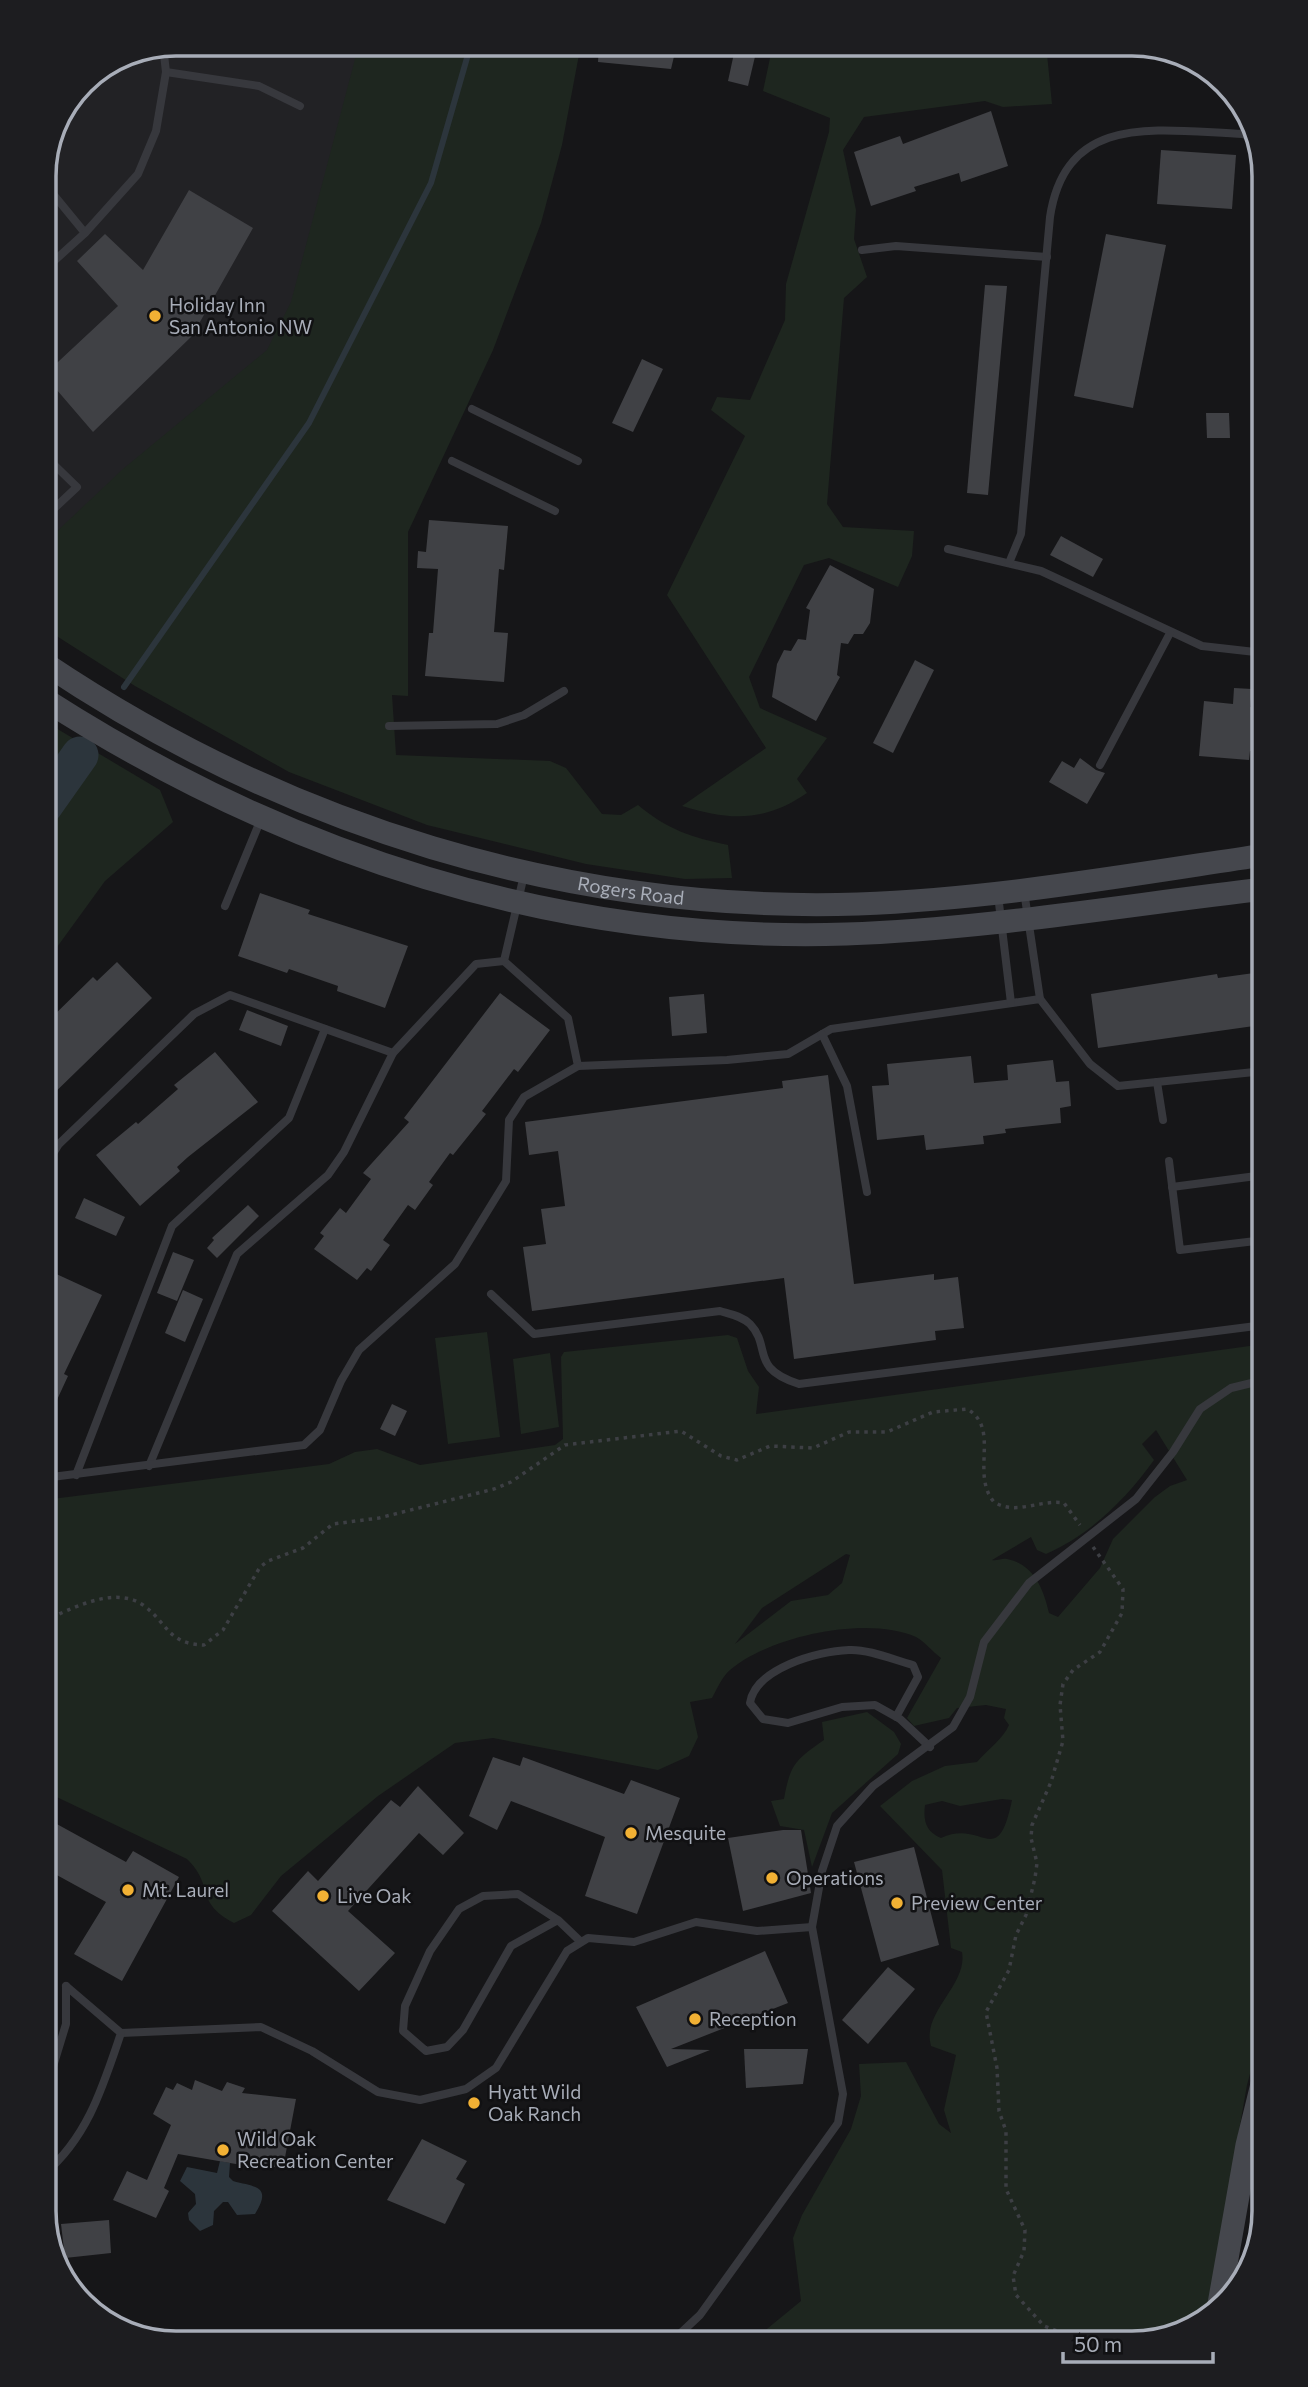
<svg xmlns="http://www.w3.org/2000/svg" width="1308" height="2387" font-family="Commissioner,sans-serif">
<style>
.built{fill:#222225}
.green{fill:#1e261f;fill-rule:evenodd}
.water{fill:#2c353c}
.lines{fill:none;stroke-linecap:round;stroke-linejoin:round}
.stream{stroke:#2c353c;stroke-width:6}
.river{stroke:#2c353c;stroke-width:37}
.building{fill:#404145}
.path{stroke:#3d3f44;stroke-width:3.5;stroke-dasharray:3.5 5;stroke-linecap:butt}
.lane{stroke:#37383d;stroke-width:8}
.secondary{stroke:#45474d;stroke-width:23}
.poi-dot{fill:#f2b134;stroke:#111113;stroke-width:2.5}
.labels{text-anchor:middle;stroke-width:5;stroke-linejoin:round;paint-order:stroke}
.poi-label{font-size:19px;fill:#a8adb8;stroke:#111113;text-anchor:start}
.street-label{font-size:19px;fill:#a8adb8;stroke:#111113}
.rim{fill:none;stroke:#a8adb8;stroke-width:3.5}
</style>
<rect width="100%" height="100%" fill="#161618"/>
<path class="built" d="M 176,44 L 367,44 L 295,351 L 44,543 L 44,167 L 83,82 L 126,54 Z"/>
<g class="green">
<path d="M 359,44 L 581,44 L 562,145 L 541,223 L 493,350 L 408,532 L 408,696 L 392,695 L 396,755 L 550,761 L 566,768 L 602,814 L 621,815 L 638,805 C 668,830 691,837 728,845 L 732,878 L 685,879 L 586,864 L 427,825 L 289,772 L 135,686 L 44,628 L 44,536 L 52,536 L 123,469 L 267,350 L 291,302 Z"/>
<path d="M 773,44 L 1046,44 L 1052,104 L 1003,107 L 985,101 L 864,117 L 843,150 L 856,210 L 854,239 L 867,277 L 844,298 L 827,504 L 843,527 L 914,531 L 912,556 L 898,587 L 829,558 L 804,565 L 749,677 L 760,708 L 827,738 L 797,779 L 807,793 C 765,822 730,821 682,806 L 766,748 L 667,595 L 745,436 L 711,410 L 717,397 L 750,400 L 785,320 L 786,284 L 829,132 L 830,118 L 763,91 Z"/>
<path d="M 44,721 L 160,790 L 173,822 L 105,881 L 44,965 Z"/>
<path d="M 487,1332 L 500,1437 L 448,1444 L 435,1338 Z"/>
<path d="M 728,1335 L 737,1338 L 748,1371 L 759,1387 L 756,1414 L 1264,1344 L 1264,2022 L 1247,2085 L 1207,2313 L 1183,2333 L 1132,2343 L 750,2343 L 801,2301 L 793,2238 L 802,2215 L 851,2129 L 861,2096 L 859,2064 L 906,2062 L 939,2124 L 951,2133 L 944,2110 L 956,2055 L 931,2046 C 921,2012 968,1985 962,1952 L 951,1948 L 942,1870 L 880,1806 L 912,1781 L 945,1766 L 977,1762 C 987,1750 1004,1738 1009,1725 L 1004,1718 L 1006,1709 L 986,1705 L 957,1708 L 949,1718 L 914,1726 L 907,1718 L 941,1658 C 933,1652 925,1642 916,1637 C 867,1615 770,1636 730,1670 C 722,1677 717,1689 712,1698 L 690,1702 L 698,1737 L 689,1756 L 658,1770 L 493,1738 L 455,1743 L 378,1796 L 281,1876 L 251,1915 L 234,1923 C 194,1902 215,1886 187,1859 L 44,1791 L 44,1500 L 329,1464 L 355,1452 L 377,1449 L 420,1465 L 555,1445 L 563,1439 L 561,1357 L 564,1352 ZM 1156,1430 L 1187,1480 L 1170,1486 L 1155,1497 L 1113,1539 L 1100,1568 L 1058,1617 L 1049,1613 C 1044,1590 1034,1564 1007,1559 C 1002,1558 997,1561 992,1560 L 1031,1537 L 1037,1550 L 1046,1554 C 1090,1535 1126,1499 1154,1460 L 1142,1444 ZM 846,1554 L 850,1555 L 842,1583 L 828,1595 L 791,1601 L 735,1644 L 762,1608 ZM 1002,1799 L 1012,1800 C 997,1872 983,1818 941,1838 C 926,1832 923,1821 925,1805 L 942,1801 L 960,1806 Z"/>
<path d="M 550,1353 L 559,1427 L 521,1434 L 513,1359 Z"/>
<path d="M 867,1712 L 894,1732 L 901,1744 L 898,1754 L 832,1813 L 812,1867 L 804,1830 L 780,1826 L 771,1801 L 784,1799 C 790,1765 795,1760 824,1740 L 822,1722 Z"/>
</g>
<path class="water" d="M 220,2161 L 230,2163 L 229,2177 L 233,2181 C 254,2187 273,2185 255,2214 L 237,2215 L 228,2202 L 223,2202 L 214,2211 L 213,2225 L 200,2231 L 189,2220 L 188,2213 L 196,2204 L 195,2194 L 180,2181 L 187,2167 L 217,2173 Z"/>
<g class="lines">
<path class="stream" d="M 124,687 L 309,423 L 431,183 L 471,44"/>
<path class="river" d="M 44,806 L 80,755"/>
</g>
<g class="building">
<path d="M 599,44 L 677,44 L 671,69 L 598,62 Z"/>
<path d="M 736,44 L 758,44 L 748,86 L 728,81 Z"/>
<path d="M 991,111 L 1008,166 L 961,182 L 959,173 L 914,187 L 916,191 L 871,206 L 854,152 L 900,136 L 903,144 Z"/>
<path d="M 1161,150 L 1236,155 L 1232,209 L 1157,204 Z"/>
<path d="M 189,190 L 253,228 L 192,336 L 93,432 L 44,375 L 118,306 L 77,261 L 105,234 L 143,270 Z"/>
<path d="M 1106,234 L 1166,245 L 1133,408 L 1074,396 Z"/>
<path d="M 985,285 L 1007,286 L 988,495 L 967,493 Z"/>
<path d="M 642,359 L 663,369 L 633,432 L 612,423 Z"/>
<path d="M 1206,413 L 1229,413 L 1230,438 L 1207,438 Z"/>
<path d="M 429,520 L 508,526 L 504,570 L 499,569 L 494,632 L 508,633 L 504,682 L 425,676 L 429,633 L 433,633 L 438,569 L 417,568 L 418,551 L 426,552 Z"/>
<path d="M 1061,536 L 1103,559 L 1093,577 L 1050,555 Z"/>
<path d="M 830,565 L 874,589 L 870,623 L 863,634 L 854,634 L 848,644 L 841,643 L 837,675 L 840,677 L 816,721 L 772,697 L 777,664 L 784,650 L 791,651 L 798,639 L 806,640 L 810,610 L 806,608 Z"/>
<path d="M 915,660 L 934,670 L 893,753 L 873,743 Z"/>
<path d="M 1234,688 L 1252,689 L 1250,707 L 1264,708 L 1264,752 L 1250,751 L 1249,760 L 1199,756 L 1204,701 L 1233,704 Z"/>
<path d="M 1080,758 L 1096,770 L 1105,773 L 1087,804 L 1049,782 L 1062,761 L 1074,768 Z"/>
<path d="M 260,893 L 310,910 L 308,914 L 408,946 L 385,1008 L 337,991 L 338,986 L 289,969 L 287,973 L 238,956 Z"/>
<path d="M 117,962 L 152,998 L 44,1103 L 44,1025 L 93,977 L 97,981 Z"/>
<path d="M 1254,973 L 1261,1025 L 1098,1048 L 1091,994 L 1217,974 L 1218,978 Z"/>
<path d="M 500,993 L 550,1030 L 518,1072 L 514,1069 L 482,1111 L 486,1114 L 453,1155 L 450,1153 L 429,1182 L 433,1185 L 415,1210 L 408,1205 L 383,1240 L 390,1245 L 371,1271 L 367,1268 L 357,1280 L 314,1249 L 324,1236 L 320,1233 L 340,1208 L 346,1213 L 371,1179 L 363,1173 L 409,1122 L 404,1118 Z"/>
<path d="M 704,994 L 707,1033 L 672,1036 L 669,997 Z"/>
<path d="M 247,1010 L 288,1026 L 281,1046 L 239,1030 Z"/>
<path d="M 215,1052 L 258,1102 L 188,1157 L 177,1167 L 180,1171 L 140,1206 L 96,1155 L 136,1122 L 138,1124 L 178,1089 L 174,1085 Z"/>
<path d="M 971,1056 L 974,1083 L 1008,1080 L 1007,1065 L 1053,1060 L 1056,1082 L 1069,1081 L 1071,1106 L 1060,1108 L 1061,1123 L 1005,1129 L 1006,1133 L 983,1136 L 984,1144 L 926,1150 L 924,1135 L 877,1140 L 872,1086 L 889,1085 L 887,1064 Z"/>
<path d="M 828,1075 L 854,1284 L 934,1274 L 934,1280 L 958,1277 L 964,1328 L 935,1331 L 936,1340 L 794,1359 L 784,1278 L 532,1311 L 523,1247 L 546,1244 L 541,1209 L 565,1206 L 558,1151 L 529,1155 L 525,1122 L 783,1088 L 782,1081 Z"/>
<path d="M 84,1198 L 125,1217 L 116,1236 L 75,1218 Z"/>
<path d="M 248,1205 L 259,1216 L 217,1258 L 207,1248 L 214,1240 L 212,1238 Z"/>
<path d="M 173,1252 L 194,1260 L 177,1301 L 157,1293 Z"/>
<path d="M 52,1272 L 102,1295 L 64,1374 L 68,1376 L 44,1428 L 44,1289 Z"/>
<path d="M 183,1290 L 203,1299 L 185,1342 L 165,1333 Z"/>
<path d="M 392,1404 L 407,1411 L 395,1436 L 380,1429 Z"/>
<path d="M 493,1757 L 520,1766 L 523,1757 L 624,1794 L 631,1780 L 680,1798 L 637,1914 L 585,1896 L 605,1837 L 511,1801 L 497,1830 L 469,1816 Z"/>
<path d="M 418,1786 L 464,1833 L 443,1855 L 419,1833 L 348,1911 L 395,1953 L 359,1991 L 272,1911 L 308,1871 L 318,1881 L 391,1800 L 400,1807 Z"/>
<path d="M 44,1817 L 126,1862 L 133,1851 L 179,1877 L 122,1981 L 74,1954 L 106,1902 L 44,1868 Z"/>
<path d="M 783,1830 L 801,1830 L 811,1893 L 743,1911 L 728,1838 Z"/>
<path d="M 914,1847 L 939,1945 L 881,1962 L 854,1862 Z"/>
<path d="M 765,1951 L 788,2003 L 671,2049 L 710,2050 L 667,2067 L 636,2007 Z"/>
<path d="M 888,1967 L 915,1989 L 868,2044 L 842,2020 Z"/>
<path d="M 744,2049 L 808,2049 L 803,2084 L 746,2088 Z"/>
<path d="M 195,2080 L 222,2091 L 227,2082 L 245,2088 L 242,2093 L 296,2099 L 283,2168 L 266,2166 L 265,2169 L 178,2154 L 164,2188 L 169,2191 L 156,2218 L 113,2200 L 127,2171 L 147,2180 L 171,2125 L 153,2114 L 166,2087 L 173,2090 L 177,2083 L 192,2090 Z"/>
<path d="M 422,2139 L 467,2161 L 456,2179 L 465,2184 L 445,2224 L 387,2200 Z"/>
<path d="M 109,2220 L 111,2253 L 65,2258 L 61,2224 Z"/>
</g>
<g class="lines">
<g class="path">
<path d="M 1093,1547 L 1123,1589 L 1122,1613 L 1100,1652 L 1073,1670 L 1063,1684 L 1060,1705 L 1063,1741 L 1051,1782 L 1032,1825 L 1031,1838 L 1037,1863 L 1035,1878 L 1026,1915 L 1016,1935 L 1009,1970 L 986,2012 L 997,2068 L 999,2111 L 1006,2131 L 1006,2189 L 1025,2230 L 1024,2251 L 1013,2276 L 1016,2295 L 1044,2326 L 1065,2334 L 1093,2336 L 1105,2343"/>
<path d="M 44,1621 C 71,1609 114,1585 143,1605 C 168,1623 167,1644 204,1645 L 223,1630 L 260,1567 L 268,1561 L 303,1548 L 333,1524 L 379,1518 L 494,1489 L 511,1482 L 565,1445 L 681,1431 L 721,1456 L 737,1460 L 770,1446 L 813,1448 L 849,1432 L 887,1432 L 933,1412 L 967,1409 C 1001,1428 970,1474 994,1502 C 1016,1516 1040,1499 1064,1503 L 1080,1525"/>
</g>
<g class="lane">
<path d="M 166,72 L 259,86 L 300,106"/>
<path d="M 44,183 L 85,233"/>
<path d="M 862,250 L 896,246 L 1047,257"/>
<path d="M 44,270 L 85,233 L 138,174 L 156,131 L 166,72 L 163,46"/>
<path d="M 472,409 L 578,461"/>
<path d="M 452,461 L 555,511"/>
<path d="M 44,518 L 77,487 L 44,455"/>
<path d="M 948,549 L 1041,571 L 1202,646 L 1264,653"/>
<path d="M 1009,563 L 1021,534 L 1050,217 C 1066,110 1161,131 1243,134 L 1257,140"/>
<path d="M 389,726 L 497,724 L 524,715 L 564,691"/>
<path d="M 1100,765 L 1170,633"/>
<path d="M 524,875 L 504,961 L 568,1018 L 578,1066 L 727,1060 L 788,1054 L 831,1029 L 1040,999 L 1090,1064 L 1118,1086 L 1264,1071"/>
<path d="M 1024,891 L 1040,999"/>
<path d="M 998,895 L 1011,1003"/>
<path d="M 225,906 L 261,819"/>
<path d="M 822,1034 L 847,1086 L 867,1192"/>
<path d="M 1157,1082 L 1163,1120"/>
<path d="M 1169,1161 L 1180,1250 L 1264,1240"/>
<path d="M 44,1168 L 59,1144 L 194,1014 L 230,995 L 393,1053 L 476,964 L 504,961"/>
<path d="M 1172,1187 L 1264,1175"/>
<path d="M 491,1294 L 534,1334 L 720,1311 C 730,1314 742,1316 750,1324 C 772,1347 749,1368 799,1384 L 1264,1325"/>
<path d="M 149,1466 L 237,1254 L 328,1175 L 344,1152 L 393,1053"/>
<path d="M 76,1475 L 172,1226 L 289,1118 L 325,1029"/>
<path d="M 44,1478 L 304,1445 L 320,1430 L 341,1381 L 359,1350 L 455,1264 L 506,1181 L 509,1120 L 524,1097 L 578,1066"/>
<path d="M 896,1717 L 918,1677 L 913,1665 C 894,1660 869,1649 849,1650 C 817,1651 755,1669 750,1703 L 763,1719 L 788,1723 L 842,1707 L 875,1705 L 900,1719 L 930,1747"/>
<path d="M 558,1920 L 518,1894 L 483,1896 L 459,1909 L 430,1951 L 405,2006 L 403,2031 L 426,2051 L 447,2047 L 463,2030 L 511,1946 L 558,1920 L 581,1942"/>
<path d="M 121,2033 L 261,2027 L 312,2051 L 378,2092 L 420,2100 L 466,2089 L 496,2068 L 567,1951 L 588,1938 L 634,1942 L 696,1922 L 757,1931 L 812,1927"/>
<path d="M 44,2096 L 66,2024 L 66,1986"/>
<path d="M 44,2174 C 88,2137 103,2086 121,2033 L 66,1986"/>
<path d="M 670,2343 L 700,2315 L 838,2123 L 843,2094 L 812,1927 L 822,1871 L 837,1826 L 873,1786 L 953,1727 L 970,1697 L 984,1642 L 1029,1583 L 1136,1499 L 1173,1452 L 1200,1409 L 1231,1388 L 1264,1380"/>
</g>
<g class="secondary">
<path id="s1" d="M 44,663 C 285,825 566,913 858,904 C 994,899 1130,875 1264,855"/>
<path d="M 44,699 C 285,854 556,943 846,934 C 986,929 1125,905 1264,889"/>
<path d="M 1219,2304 L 1247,2145 L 1264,2076"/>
</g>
</g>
<g class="poi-dot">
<circle cx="155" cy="316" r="7"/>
<circle cx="631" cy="1833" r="7"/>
<circle cx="772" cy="1878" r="7"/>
<circle cx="128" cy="1890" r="7"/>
<circle cx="323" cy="1896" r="7"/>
<circle cx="897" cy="1903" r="7"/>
<circle cx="695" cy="2019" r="7"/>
<circle cx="474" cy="2103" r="7"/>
<circle cx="223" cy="2150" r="7"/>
</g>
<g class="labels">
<g class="poi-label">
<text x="169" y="312">Holiday Inn<tspan x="169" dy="22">San Antonio NW</tspan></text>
<text x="645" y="1840">Mesquite</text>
<text x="786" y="1885">Operations</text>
<text x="142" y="1897">Mt. Laurel</text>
<text x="337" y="1903">Live Oak</text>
<text x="911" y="1910">Preview Center</text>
<text x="709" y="2026">Reception</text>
<text x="488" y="2099">Hyatt Wild<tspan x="488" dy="22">Oak Ranch</tspan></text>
<text x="237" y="2146">Wild Oak<tspan x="237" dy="22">Recreation Center</tspan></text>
</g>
<g class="street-label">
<text dy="7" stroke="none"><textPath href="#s1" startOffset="635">Rogers Road</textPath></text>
</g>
</g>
<path d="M0 0H1308V2387H0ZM176 56H1132A120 120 0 0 1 1252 176V2211A120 120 0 0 1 1132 2331H176A120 120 0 0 1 56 2211V176A120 120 0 0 1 176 56Z" fill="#1d1d20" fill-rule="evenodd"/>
<path class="rim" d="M176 56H1132A120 120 0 0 1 1252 176V2211A120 120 0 0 1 1132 2331H176A120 120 0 0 1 56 2211V176A120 120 0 0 1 176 56Z"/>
<path d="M1063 2352v10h150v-10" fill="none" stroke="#a8adb8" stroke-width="3.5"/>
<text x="1074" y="2352" font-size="21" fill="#a8adb8" stroke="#111113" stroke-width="5" paint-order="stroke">50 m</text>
</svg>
